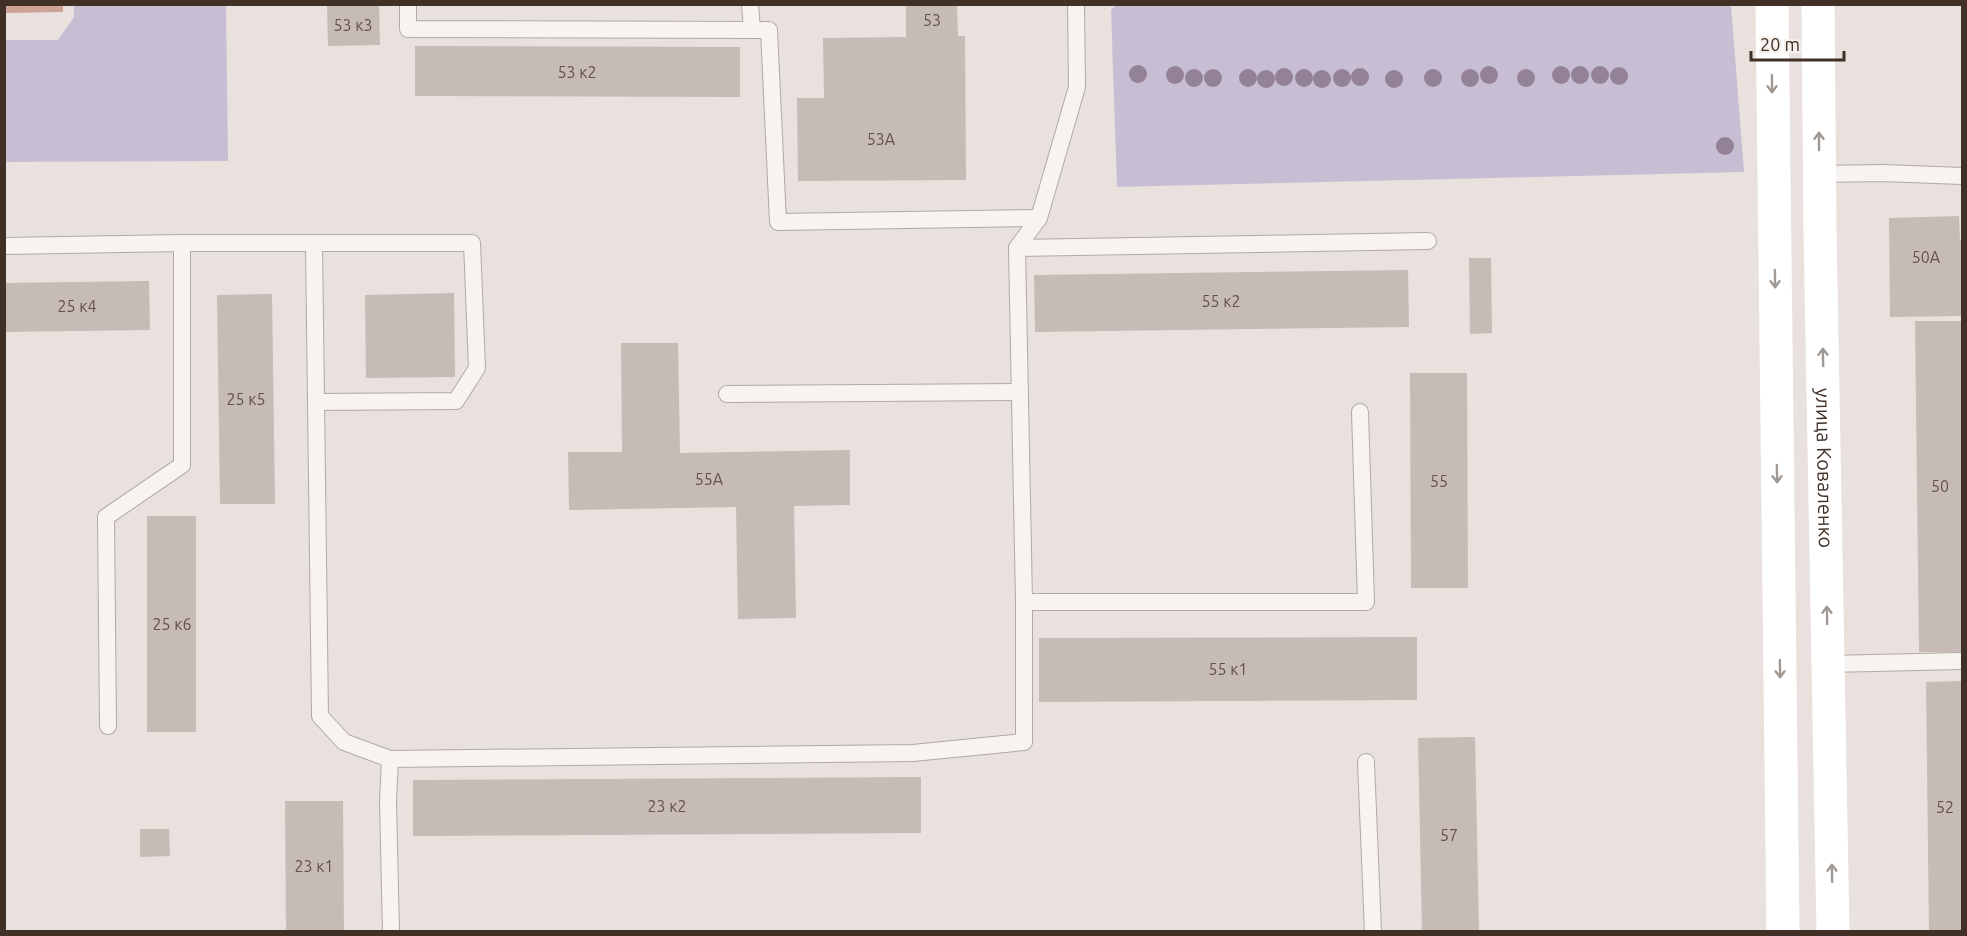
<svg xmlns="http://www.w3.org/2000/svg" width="1967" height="936" font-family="Ubuntu,sans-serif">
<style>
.green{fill:#c8bed3}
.water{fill:#cca396}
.building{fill:#c6bbb5}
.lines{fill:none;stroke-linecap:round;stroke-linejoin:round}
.service-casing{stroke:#b3a8a3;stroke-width:18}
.service{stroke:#f7f3f1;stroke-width:16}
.secondary{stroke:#fff;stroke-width:33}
.tree{fill:#928197}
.oneway{stroke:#a09892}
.labels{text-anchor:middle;stroke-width:6;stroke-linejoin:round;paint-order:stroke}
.number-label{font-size:16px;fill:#62534a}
.street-label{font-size:20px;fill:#413026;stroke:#f6f0ed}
</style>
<rect width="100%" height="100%" fill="#e9e1de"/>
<g class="green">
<path d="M 74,5 L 226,5 L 228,161 L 5,162 L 5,40 L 58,40 L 74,17 Z"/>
<path d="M 1116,5 L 1731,5 L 1744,172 L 1117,187 L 1111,10 Z"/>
</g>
<path class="water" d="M 4,5 L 63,5 L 63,12 L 5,13 Z"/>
<g class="building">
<path d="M 327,4 L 379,4 L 380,45 L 328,46 Z"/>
<path d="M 906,4 L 957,4 L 958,36 L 965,36 L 966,180 L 798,181 L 797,98 L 824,98 L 823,38 L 906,37 Z"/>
<path d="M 415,46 L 740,47 L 740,97 L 415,96 Z"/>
<path d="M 1959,216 L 1960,240 L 1962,240 L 1962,316 L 1890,317 L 1889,218 Z"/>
<path d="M 1469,258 L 1491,258 L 1492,333 L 1470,334 Z"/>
<path d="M 1408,270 L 1409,327 L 1035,332 L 1034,275 Z"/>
<path d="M 149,281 L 150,330 L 4,332 L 4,283 Z"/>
<path d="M 454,293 L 455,377 L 366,378 L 365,295 Z"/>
<path d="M 272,294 L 275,504 L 220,504 L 217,295 Z"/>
<path d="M 1915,321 L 1962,321 L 1962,652 L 1919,652 Z"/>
<path d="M 621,343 L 678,343 L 680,453 L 850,450 L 850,505 L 794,506 L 796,618 L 738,619 L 736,507 L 569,510 L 568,452 L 622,452 Z"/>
<path d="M 1410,373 L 1467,373 L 1468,588 L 1411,588 Z"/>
<rect x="147" y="516" width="49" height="216"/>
<path d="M 1417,637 L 1417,700 L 1039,702 L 1039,638 Z"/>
<path d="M 1962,681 L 1962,932 L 1929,932 L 1926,682 Z"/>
<path d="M 1475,737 L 1479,932 L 1422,932 L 1418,738 Z"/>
<path d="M 921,777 L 921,833 L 413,836 L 413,780 Z"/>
<path d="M 285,801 L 343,801 L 344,932 L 286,932 Z"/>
<path d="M 140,829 L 169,829 L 170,856 L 140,857 Z"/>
</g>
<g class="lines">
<g class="service-casing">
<g id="service">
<path d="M 408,4 L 408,29 L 769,30 L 778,222 L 1039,218"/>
<path d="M 750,4 L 752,30"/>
<path d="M 1819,174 L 1883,173 L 1962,176"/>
<path d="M 182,243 L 314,243 L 320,716 L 344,742 L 390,759 L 913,753 L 1024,742 L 1024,602 L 1017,248 L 1039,218 L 1077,87 L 1076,4"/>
<path d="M 314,243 L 472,243 L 477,368 L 456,401 L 316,402"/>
<path d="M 4,246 L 182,243 L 182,465 L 106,517 L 108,726"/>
<path d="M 1017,248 L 1428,241"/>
<path d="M 727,394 L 1020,392"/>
<path d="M 1024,602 L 1366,602 L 1360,412"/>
<path d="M 1828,664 L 1962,661"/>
<path d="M 390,759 L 388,802 L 391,932"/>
<path d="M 1366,762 L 1373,932"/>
</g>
</g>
<use href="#service" class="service"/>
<g class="secondary">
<path d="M 1772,4 L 1783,932"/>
<path id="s1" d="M 1818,4 L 1820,231 L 1833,932"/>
</g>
</g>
<g class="tree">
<circle cx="1138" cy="74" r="9"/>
<circle cx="1175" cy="75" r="9"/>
<circle cx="1489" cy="75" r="9"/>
<circle cx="1561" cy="75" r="9"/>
<circle cx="1580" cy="75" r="9"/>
<circle cx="1600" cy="75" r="9"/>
<circle cx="1619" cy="76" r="9"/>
<circle cx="1284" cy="77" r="9"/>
<circle cx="1360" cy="77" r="9"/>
<circle cx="1194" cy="78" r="9"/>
<circle cx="1213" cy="78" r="9"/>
<circle cx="1248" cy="78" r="9"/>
<circle cx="1304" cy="78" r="9"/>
<circle cx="1342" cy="78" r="9"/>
<circle cx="1433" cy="78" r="9"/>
<circle cx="1470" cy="78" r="9"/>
<circle cx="1526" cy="78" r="9"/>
<circle cx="1266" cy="79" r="9"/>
<circle cx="1322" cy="79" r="9"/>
<circle cx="1394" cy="79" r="9"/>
<circle cx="1725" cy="146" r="9"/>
</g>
<defs><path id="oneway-shaft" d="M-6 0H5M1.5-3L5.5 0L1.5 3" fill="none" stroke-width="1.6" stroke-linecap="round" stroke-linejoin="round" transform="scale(1.5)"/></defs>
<g class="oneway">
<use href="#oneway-shaft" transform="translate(1772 84) rotate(89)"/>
<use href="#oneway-shaft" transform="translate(1819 141) rotate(-90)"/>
<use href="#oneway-shaft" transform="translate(1775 279) rotate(89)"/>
<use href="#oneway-shaft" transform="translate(1823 357) rotate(-91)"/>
<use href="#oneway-shaft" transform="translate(1777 474) rotate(89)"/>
<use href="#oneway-shaft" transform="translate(1827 615) rotate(-91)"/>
<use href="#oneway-shaft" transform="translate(1780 669) rotate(89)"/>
<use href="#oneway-shaft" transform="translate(1832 873) rotate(-91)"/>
</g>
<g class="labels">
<g class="number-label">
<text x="932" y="26">53</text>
<text x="353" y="31">53 к3</text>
<text x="577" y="78">53 к2</text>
<text x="881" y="145">53А</text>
<text x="1926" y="263">50А</text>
<text x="1221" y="307">55 к2</text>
<text x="77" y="312">25 к4</text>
<text x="246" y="405">25 к5</text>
<text x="709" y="485">55А</text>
<text x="1439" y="487">55</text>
<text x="1940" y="492">50</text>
<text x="172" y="630">25 к6</text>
<text x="1228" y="675">55 к1</text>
<text x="667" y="812">23 к2</text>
<text x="1945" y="813">52</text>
<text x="1449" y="841">57</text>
<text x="314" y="872">23 к1</text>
</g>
<g class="street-label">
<text dy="7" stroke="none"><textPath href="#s1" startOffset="464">улица Коваленко</textPath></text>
</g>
</g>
<rect width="1967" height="936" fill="none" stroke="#413026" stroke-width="12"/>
<path d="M1751 51v9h93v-9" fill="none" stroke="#413026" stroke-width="3"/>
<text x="1760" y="51" font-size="18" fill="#413026" stroke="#f6f0ed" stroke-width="4.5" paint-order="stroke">20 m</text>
</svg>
